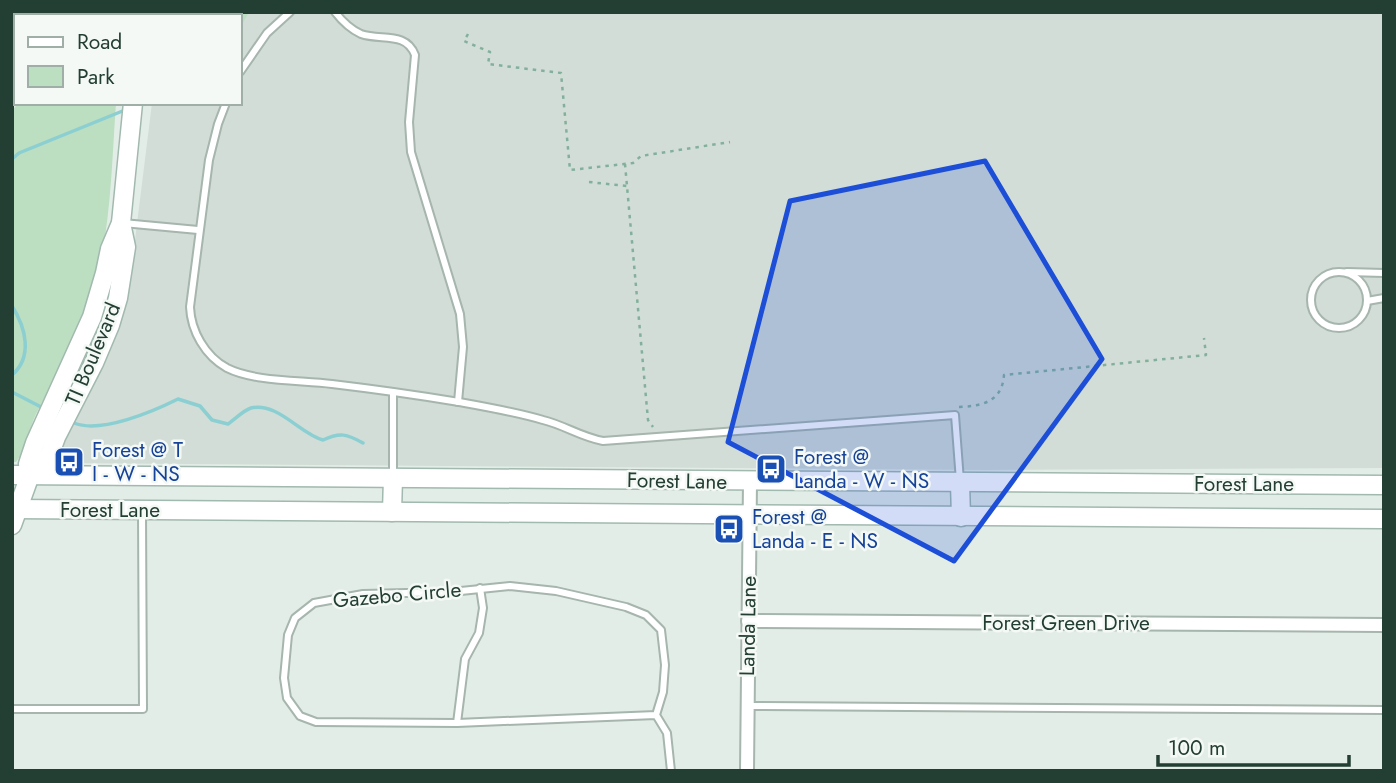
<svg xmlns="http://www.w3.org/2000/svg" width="1396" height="783" font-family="Jost,sans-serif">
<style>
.built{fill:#d1ddd6}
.green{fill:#bcdec1}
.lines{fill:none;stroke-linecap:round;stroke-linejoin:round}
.stream{stroke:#8bcfd2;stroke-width:3.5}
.lane-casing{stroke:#a6b5ad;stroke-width:10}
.street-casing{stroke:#a6b5ad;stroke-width:16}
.secondary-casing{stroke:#a1b9ae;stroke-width:21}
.path{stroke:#83b09d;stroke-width:2.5;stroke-dasharray:3.5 5;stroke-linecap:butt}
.lane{stroke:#fff;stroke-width:6}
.street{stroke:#fff;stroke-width:12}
.secondary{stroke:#fff;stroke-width:18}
.tram{stroke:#5d7a6f;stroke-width:2}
.marked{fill:#1d4ed8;fill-opacity:0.2;stroke:#1d4ed8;stroke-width:5;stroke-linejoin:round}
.labels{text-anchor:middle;stroke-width:5;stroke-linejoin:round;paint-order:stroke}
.street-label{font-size:21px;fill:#233e33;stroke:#f4f9f6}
.transit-label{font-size:21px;fill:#164399;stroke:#f4f9f6;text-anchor:start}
</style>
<rect width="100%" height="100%" fill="#e3ede7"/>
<path class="built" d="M 163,12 L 1384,12 L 1384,468 L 987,470 L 56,463 L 133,256 L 152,103 L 240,103 L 240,16 L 162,16 Z"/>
<g class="green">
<path d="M 12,12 L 54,12 L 51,16 L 16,16 L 16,65 L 12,70 Z"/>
<path d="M 183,12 L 249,12 L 240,28 L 240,16 L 182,16 Z"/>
<path d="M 18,103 L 116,103 C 111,173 111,247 86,313 C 72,349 53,380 36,414 C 28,430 28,448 16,462 L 12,462 L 12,111 Z"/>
</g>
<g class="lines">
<g class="stream">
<path d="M 218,16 L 220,12"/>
<path d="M 12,159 L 19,153 L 125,110"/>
<path d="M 12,306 C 26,328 33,357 12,375"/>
<path d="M 12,392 L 45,409"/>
<path d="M 74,423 C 101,434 154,411 178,399 L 200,406 L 212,420 L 228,424 C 235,419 244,410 251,408 C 278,402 300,434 323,440 C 340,432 347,434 363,443"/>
</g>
<g class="lane-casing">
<g id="lane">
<path d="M 335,12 C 342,21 350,29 361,34 C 381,41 406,31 415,55 L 409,122 L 411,152 L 460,314 L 463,347 L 458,402"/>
<path d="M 240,72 L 267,33 L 290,12"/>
<path d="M 226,103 L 218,124 L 209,160 L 190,307 C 191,331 205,356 227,368 C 255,382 300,380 332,384 C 374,389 417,395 459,402 C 487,407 516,412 543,420 C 564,425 581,437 603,441 L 955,415 L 960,481"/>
<path d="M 123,223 L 198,230"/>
<circle cx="1339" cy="300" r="28"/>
<path d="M 1347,272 L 1384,273"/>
<path d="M 1367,301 L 1384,298"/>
<path d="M 393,393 L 393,477"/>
<path d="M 749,706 L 1384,710"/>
<path d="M 12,709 L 143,709 L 142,512"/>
<path d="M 656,715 L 457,723 L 316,722 L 300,716 L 287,698 L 284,678 L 288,635 L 295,618 L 314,603 L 363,594 L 451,592 L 510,586 L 556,591 L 626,607 L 646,615 L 661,630 L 665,665 L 663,692 L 656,715 L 667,733 L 671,771"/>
<path d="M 457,723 L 465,659 L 479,633 L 483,608 L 480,588"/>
</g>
</g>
<g class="street-casing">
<g id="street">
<path d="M 748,621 L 1384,625"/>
<path d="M 747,771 L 750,482"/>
</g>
</g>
<g class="secondary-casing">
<g id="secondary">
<path d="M 146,16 L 147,12"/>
<path d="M 12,475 L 1384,485"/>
<path d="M 30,475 L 28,464 L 35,443 L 92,317 L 105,273 L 110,249 L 121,223 L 133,103"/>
<path d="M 960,483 L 961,517"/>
<path d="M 12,509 L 1384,519"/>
<path d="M 392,512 L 393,478"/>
<path d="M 12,525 L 30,475 L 46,464 L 56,437 L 94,363 L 110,325 L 118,298 L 126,247 L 121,223"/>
</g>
</g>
<g class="path">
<path d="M 468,34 L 464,41 L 490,52 L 488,64 L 561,73 L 570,170 L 633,163 L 641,156 L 730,142"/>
<path d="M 625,164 L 648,420 L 653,427"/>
<path d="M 589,182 L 627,186"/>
<path d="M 959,407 C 982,406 1002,402 1004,375 L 1206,355 L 1204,338"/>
</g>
<use href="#lane" class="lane"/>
<use href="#street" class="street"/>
<use href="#secondary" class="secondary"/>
<g class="tram">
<path d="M 59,16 L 61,12"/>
<path d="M 12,80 L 16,76"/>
<path d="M 12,97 L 16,92"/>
</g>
</g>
<path class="marked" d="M 985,161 L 1102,359 L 954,561 L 728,442 L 790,201 Z"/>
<defs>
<g id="bus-square" transform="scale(1.575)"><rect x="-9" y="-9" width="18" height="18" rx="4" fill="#1a4fb4" stroke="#f4f9f6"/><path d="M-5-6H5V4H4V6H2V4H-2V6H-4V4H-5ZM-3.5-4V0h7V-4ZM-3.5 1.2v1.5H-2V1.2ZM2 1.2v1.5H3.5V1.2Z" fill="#fff"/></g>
</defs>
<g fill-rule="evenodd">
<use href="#bus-square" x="69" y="462"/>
<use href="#bus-square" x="771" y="469"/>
<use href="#bus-square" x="729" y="529"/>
</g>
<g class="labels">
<g class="street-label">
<text transform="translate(93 354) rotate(-67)" y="7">TI Boulevard</text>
<text transform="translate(677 481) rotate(1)" y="7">Forest Lane</text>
<text x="1244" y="491">Forest Lane</text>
<text x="110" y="517">Forest Lane</text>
<text transform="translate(397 595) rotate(-5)" y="7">Gazebo Circle</text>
<text x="1066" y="630">Forest Green Drive</text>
<text transform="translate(748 626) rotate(-89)" y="7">Landa Lane</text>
</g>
<g class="transit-label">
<text x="92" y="457">Forest @ T<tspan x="92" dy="24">I - W - NS</tspan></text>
<text x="794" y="464">Forest @<tspan x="794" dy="24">Landa - W - NS</tspan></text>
<text x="752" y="524">Forest @<tspan x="752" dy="24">Landa - E - NS</tspan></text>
</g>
</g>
<rect width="1396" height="783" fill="none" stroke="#233e33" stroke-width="28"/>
<rect x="14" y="14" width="228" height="91" fill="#f4f9f6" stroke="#a0aea8" stroke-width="2"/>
<rect x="28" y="37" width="35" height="10" fill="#ffffff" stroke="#a0aea8" stroke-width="2"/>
<text x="77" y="49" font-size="21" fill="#233e33">Road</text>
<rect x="28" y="66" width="35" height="21" fill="#bcdec1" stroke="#a0aea8" stroke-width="2"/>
<text x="77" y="84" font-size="21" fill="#233e33">Park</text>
<path d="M1158 755v10h191v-10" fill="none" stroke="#233e33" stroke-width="3.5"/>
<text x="1168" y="755" font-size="21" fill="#233e33" stroke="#f4f9f6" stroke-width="5" paint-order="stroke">100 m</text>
</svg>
